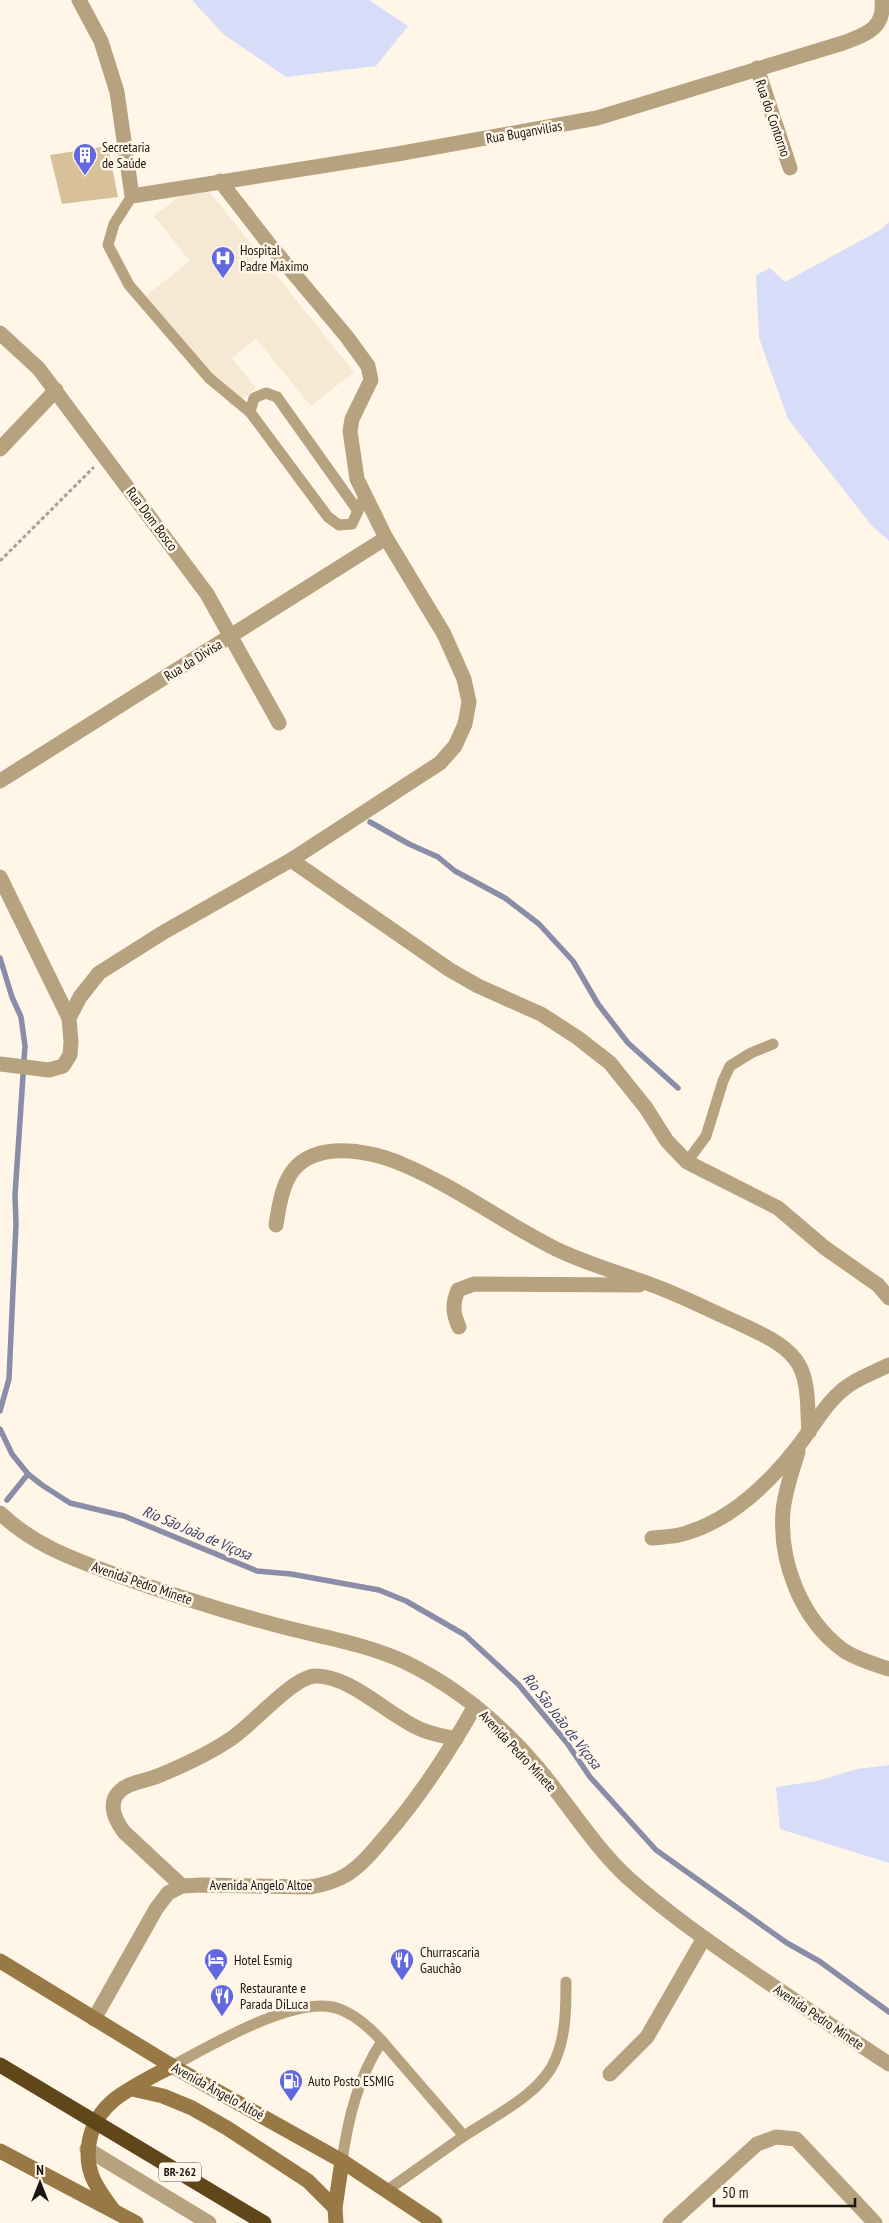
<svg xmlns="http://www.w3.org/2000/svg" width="889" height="2223" font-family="'PT Sans Narrow',sans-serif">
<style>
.built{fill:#f6e9d4}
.green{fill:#d7dcf9}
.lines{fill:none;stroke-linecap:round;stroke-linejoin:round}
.stream{stroke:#898da7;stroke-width:5.5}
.building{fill:#d7c09a}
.path{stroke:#a8a196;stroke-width:3;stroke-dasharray:4 2.5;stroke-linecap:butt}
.lane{stroke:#b7a280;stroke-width:11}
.street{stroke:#b7a280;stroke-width:15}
.secondary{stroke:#987945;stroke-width:15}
.highway{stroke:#604719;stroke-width:15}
.labels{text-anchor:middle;stroke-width:5;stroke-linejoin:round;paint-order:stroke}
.shield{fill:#fff6e7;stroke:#5f5a52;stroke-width:1}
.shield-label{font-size:12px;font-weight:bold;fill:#1a1712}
.street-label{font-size:14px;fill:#1a1712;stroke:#fff6e7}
.poi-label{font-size:14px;fill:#1a1712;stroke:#fff6e7;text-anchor:start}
.water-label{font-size:15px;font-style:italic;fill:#373c6f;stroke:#fff6e7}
</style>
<rect width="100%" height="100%" fill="#fff6e7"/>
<path class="built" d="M 200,180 L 354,372 L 311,406 L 256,339 L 232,358 L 256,388 L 232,407 L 144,297 L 190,261 L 154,216 Z"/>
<g class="green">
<path d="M 192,0 L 369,0 L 408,26 L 376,66 L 286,77 L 223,34 Z"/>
<path d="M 889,222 L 889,541 L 872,526 L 788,419 L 759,338 L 756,275 L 770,268 L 785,282 L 880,230 Z"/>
<path d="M 889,1765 L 889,1863 L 780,1829 L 776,1787 L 817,1781 L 857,1769 Z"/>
</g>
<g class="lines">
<g class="stream">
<path d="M 370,822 L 409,844 L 438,857 L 455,871 L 505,898 L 539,924 L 573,961 L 598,1004 L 628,1043 L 678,1088"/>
<path d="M 0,958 L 12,997 L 21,1017 L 25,1046 L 15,1195 L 16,1224 L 9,1379 L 0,1411"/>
<path d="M 0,1429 L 12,1454 L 28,1474 L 42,1485 L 70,1503 L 124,1516 L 257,1571 L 291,1574 L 379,1590 L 406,1601 L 465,1635 L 518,1684 L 567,1743 L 590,1777 L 656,1850 L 787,1943 L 819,1961 L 889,2012"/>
<path d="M 7,1500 L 28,1474"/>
</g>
</g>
<path class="building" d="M 108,146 L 118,197 L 62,204 L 50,155 Z"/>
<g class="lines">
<path class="path" d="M 0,561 L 94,467"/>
<g class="lane">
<path d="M 132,196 L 114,224 L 108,245 L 129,285 L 209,378 L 250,412 L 328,517 L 339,525 L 352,524 L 364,497"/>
<path d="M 250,412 L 254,398 L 266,393 L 277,397 L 358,511"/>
<path d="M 687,1162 L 706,1136 L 723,1081 L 730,1066 L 751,1053 L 773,1044"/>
<path d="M 382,2041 L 464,2136"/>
<path d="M 172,2066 C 210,2046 290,1998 332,2007 C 352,2011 369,2027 382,2041 C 358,2077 348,2119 342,2161"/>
<path d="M 386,2191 C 412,2173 438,2154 464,2136 C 494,2116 543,2093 556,2058 C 566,2034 566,2007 566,1982"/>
</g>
<g class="street">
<path d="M 79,0 L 101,41 L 117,92 L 132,196 L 397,154 L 597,118 L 843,43 C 866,34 885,29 882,0"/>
<path d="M 757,68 L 790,168"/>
<path d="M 0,333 L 39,369 L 207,594 L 279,723"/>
<path d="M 0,449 L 56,390"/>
<path d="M 0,781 L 386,538"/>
<path d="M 291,860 L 450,970 L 478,986 L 541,1014 L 578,1038 L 610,1063 L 646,1108 L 667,1141 L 687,1162 L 778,1208 L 825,1248 L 878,1285 L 889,1298"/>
<path d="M 0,877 L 69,1018"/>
<path d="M 0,1064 L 49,1070 L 63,1066 L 70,1055 L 71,1042 L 69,1018 L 80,997 L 99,973 L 164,932 L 291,860 L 440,763 L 455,746 L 465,724 L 469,702 L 464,679 L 444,634 L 386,538 L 357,479 L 350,431 L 352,419 L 371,380 L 368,366 L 347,337 L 269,244 L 220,181"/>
<path d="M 276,1225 C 282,1186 288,1155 334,1151 C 357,1149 384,1156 404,1165 C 458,1188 504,1223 556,1249 C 587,1264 620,1273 652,1285 C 680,1295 707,1309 734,1321 C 755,1331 781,1341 795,1359 C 810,1377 807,1409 809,1432"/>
<path d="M 459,1327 C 453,1314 452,1304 458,1290 L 474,1284 L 639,1285"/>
<path d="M 798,1452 C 792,1471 785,1491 783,1511 C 779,1562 801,1619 843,1650 C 856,1659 874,1664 889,1669"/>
<path d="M 0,1513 C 31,1543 68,1557 108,1572 C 163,1592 219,1610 276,1625 C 320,1637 364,1643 405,1662 C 457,1687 502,1725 539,1769 C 568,1804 593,1845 627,1877 C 668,1914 714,1945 760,1977 C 803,2006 846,2036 889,2064"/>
<path d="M 652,1538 C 660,1537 670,1537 679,1535 C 729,1523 771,1482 802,1441 C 815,1423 827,1402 845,1388 C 857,1378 875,1372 889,1365"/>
<path d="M 182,1886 L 124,1832 C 115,1820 107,1803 120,1791 C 129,1782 146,1781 158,1776 C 182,1766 207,1755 229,1740 C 251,1727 294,1675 316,1676 C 351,1676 388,1715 420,1729 C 431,1734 444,1736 456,1739"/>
<path d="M 94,2019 L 156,1909 L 168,1893 L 182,1886 L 201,1885 L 310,1887 C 322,1885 335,1882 346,1875 C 361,1866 373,1851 384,1838 C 419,1798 449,1752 475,1706"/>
<path d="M 610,2074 L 647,2037 L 704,1938"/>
<path d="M 87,2149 L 209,2223"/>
<path d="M 670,2223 L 757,2144 L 776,2137 L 796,2139 L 875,2223"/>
</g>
<g class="secondary">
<path d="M 0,1961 L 172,2066 L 342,2161 L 435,2223"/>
<path d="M 132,2089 L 163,2096 L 192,2108 L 227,2128 L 308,2181 L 335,2208"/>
<path d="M 0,2151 L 136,2223"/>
<path d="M 114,2211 C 94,2185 82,2167 91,2134 C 95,2120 104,2108 115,2099 C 132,2086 153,2076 172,2066"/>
<path d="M 336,2223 L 335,2208 L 342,2161"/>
</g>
<path class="highway" d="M 0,2065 L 264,2223"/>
</g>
<defs>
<g id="building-pin" transform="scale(1.25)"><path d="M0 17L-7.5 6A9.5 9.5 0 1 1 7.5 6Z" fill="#6268e0" stroke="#fff6e7"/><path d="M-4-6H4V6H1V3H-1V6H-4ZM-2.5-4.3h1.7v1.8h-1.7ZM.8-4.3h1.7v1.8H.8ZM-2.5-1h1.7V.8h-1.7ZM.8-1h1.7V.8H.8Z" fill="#fff"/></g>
<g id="hospital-pin" transform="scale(1.25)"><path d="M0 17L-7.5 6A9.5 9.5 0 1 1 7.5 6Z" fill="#6268e0" stroke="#fff6e7"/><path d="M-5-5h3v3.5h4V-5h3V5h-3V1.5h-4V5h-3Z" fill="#fff"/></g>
<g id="hotel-pin" transform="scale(1.25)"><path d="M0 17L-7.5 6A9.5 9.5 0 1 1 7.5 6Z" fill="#6268e0" stroke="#fff6e7"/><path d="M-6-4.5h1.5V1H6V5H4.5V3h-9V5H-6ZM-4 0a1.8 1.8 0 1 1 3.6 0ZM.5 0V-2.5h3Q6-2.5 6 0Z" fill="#fff"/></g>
<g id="restaurant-pin" transform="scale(1.25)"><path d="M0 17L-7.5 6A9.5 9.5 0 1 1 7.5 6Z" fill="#6268e0" stroke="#fff6e7"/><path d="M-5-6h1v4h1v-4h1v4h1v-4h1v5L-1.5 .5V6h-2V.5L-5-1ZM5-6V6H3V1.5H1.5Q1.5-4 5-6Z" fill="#fff"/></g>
<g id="fuel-pin" transform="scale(1.25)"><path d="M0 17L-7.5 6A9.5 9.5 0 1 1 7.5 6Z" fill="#6268e0" stroke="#fff6e7"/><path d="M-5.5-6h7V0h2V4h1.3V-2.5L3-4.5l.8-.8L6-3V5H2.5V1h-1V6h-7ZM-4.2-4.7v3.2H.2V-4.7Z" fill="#fff"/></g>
</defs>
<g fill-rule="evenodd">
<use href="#building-pin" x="85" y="155"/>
<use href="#hospital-pin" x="223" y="258"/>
<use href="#hotel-pin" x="216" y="1960"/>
<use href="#restaurant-pin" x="402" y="1960"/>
<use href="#restaurant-pin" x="222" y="1996"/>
<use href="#fuel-pin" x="291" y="2081"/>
</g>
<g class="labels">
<rect class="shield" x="159" y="2162.5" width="42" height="19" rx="4"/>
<g class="shield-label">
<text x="180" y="2176">BR-262</text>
</g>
<g class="street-label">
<text transform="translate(773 118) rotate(71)" y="5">Rua do Contorno</text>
<text transform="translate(524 132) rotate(-10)" y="5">Rua Buganvilias</text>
<text transform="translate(152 519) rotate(53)" y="5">Rua Dom Bosco</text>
<text transform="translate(193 660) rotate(-32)" y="5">Rua da Divisa</text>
<text transform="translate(142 1583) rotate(19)" y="5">Avenida Pedro Minete</text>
<text transform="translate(518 1751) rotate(47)" y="5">Avenida Pedro Minete</text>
<text x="261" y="1890">Avenida Angelo Altoe</text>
<text transform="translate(819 2017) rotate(34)" y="5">Avenida Pedro Minete</text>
<text transform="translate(218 2091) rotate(29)" y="5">Avenida Ângelo Altoé</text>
</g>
<g class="poi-label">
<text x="102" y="152">Secretaria<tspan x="102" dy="16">de Saúde</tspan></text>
<text x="240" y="255">Hospital<tspan x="240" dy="16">Padre Máximo</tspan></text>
<text x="420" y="1957">Churrascaria<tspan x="420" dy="16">Gauchão</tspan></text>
<text x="234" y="1965">Hotel Esmig</text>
<text x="240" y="1993">Restaurante e<tspan x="240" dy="16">Parada DiLuca</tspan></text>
<text x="308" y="2086">Auto Posto ESMIG</text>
</g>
<g class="water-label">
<text transform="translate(197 1533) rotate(23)" y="5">Rio São João de Viçosa</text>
<text transform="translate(562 1721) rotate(52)" y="5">Rio São João de Viçosa</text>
</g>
</g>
<g transform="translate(40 2183)" stroke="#fff6e7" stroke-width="4" paint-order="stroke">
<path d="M0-4L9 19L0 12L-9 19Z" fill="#1a1712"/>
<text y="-8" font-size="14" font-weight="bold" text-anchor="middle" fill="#1a1712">N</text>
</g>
<path d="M714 2198v8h141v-8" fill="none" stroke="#1a1712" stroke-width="2.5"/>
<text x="722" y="2198" font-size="15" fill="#1a1712" stroke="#fff6e7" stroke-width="4" paint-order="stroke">50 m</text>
</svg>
